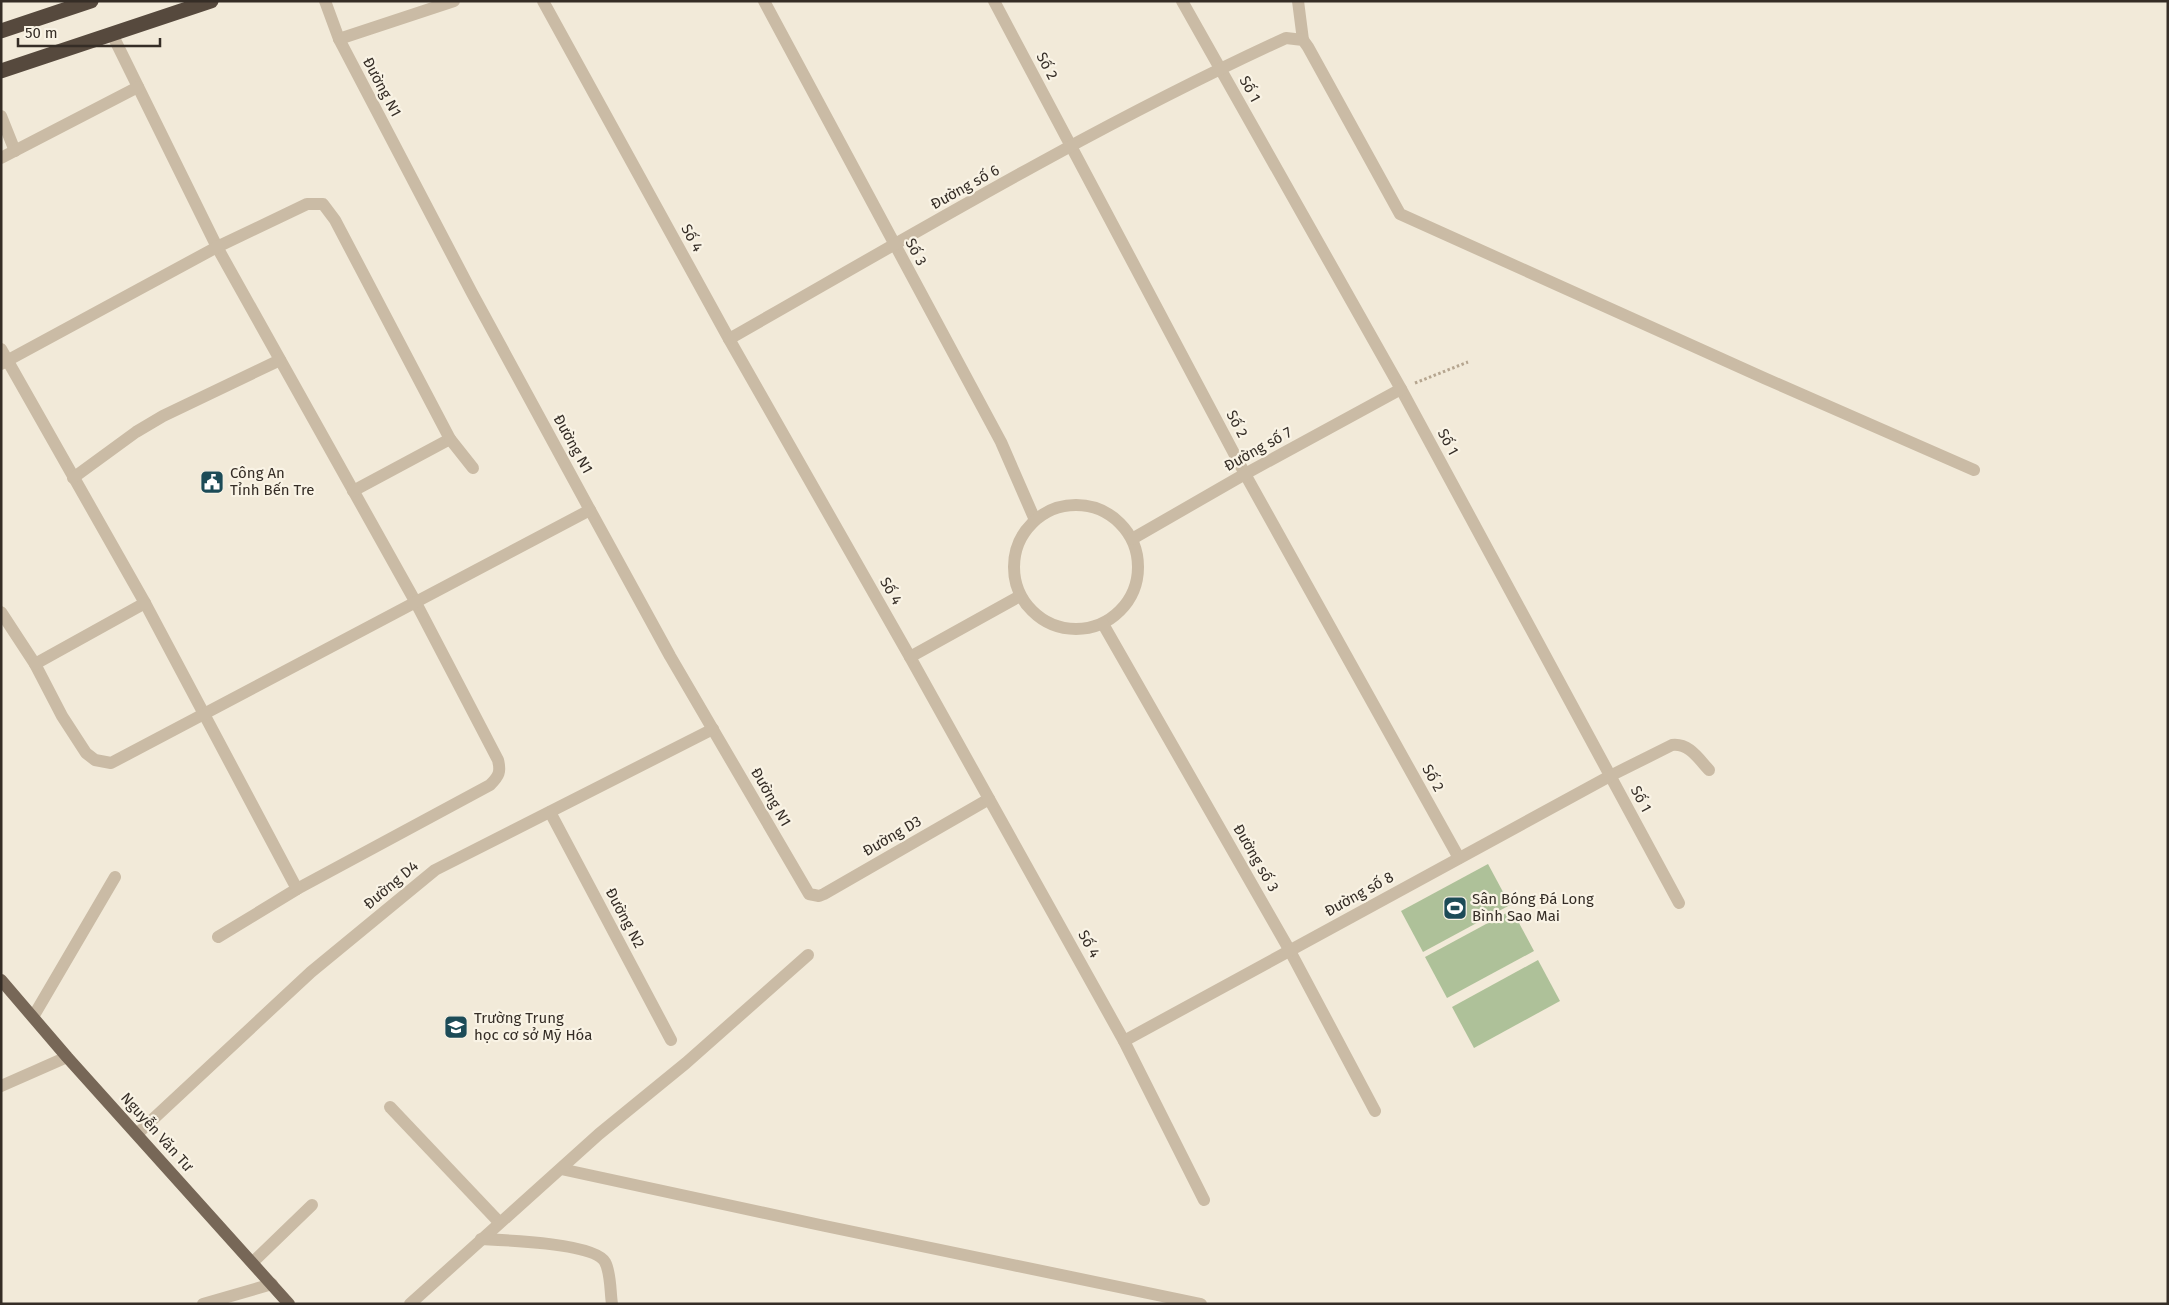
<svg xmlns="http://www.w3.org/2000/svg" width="2169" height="1305" font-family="'Fira Sans',sans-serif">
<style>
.park{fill:#aec199}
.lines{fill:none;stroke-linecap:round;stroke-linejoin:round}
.path{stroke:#b5a58f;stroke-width:3;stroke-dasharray:2.5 2.5;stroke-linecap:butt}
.minor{stroke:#cabba5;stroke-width:12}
.major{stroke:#776757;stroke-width:12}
.highway{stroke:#56493d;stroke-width:15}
.labels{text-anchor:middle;stroke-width:4.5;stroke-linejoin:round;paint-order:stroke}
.street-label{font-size:15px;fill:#352d26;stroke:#f9f3e5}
.poi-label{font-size:15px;fill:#352d26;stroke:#f9f3e5;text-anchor:start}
</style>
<rect width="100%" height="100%" fill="#f2ead9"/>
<g class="park">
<path d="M 1488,864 L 1510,905 L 1423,952 L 1401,911 Z"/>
<path d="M 1512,910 L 1534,951 L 1447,998 L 1425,957 Z"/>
<path d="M 1538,960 L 1560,1001 L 1474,1048 L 1452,1007 Z"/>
</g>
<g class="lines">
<path class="path" d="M 1415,383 L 1468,362"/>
<g class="minor">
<path d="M 325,1 L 339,39 L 472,293 L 590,510 L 670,656 L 809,894 L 819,896 L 824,894 L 989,799"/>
<path d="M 543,1 L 729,339 L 910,657 L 1124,1041 L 1204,1200"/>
<path d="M 764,1 L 1001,442 L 1035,520"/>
<path d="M 994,1 L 1245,474 L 1459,858"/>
<path d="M 1182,1 L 1401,389 L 1679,903"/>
<path d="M 1298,1 L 1303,40"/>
<path d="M 112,34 L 217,247 L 415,601 L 498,760 C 501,772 499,776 490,785 L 297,889 L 218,937"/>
<path d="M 339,39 L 454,1"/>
<path d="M 1,116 L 15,151"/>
<path d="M 1,158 L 138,87"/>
<path d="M 729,339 C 912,235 1094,126 1286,38 L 1303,40 L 1308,47 L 1400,214 L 1764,378 L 1974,470"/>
<path d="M 1,349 L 145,603 L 297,889"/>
<path d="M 1,364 L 217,247 L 307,204 L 323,204 L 335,220 L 450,439 L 353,491"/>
<path d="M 450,439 L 473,468"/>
<path d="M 73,478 L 136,432 L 163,416 L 280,360"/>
<circle cx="1076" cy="567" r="62"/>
<path d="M 1132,539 L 1245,474 L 1401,389"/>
<path d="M 1,612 L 35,664 L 62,716 L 86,753 L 95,760 L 111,763 L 590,510"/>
<path d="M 1103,624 L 1290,951 L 1375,1111"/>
<path d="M 910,657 L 1020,596"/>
<path d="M 35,664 L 145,603"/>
<path d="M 550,812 L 671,1040"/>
<path d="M 33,1017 L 115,877"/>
<path d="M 1124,1041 L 1610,776 L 1672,745 C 1689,743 1698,758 1709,770"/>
<path d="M 1,1086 L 67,1057"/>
<path d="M 390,1107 L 499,1222"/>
<path d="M 137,1134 L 311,972 L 435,870 L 713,729"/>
<path d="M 561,1169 L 825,1226 L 1201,1304"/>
<path d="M 481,1239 C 502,1240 595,1243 605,1262 C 611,1273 610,1291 612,1304"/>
<path d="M 253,1262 L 312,1205"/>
<path d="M 203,1304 L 272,1284"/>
<path d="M 410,1304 L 599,1134 L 686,1063 L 808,955"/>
</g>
<path class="major" d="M 1,980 L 67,1057 L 289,1304"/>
<g class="highway">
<path d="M 1,31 L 91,1"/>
<path d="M 1,71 L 211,1"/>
</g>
</g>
<defs>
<g id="civic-square" transform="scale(1.25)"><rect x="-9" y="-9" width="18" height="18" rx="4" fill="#1c4b57" stroke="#f9f3e5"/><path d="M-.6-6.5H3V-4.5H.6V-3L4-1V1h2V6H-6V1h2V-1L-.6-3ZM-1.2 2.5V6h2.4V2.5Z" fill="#fff"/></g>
<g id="stadium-square" transform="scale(1.25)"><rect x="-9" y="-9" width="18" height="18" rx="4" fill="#1c4b57" stroke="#f9f3e5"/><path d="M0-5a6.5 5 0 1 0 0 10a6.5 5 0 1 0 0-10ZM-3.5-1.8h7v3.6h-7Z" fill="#fff"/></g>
<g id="school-square" transform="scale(1.25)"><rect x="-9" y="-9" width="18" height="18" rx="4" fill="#1c4b57" stroke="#f9f3e5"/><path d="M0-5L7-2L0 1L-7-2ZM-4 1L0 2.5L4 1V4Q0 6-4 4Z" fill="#fff"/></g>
</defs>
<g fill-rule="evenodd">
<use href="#civic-square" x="212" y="482"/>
<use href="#stadium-square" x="1455" y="908"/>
<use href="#school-square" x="456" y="1027"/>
</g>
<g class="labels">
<g class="street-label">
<text transform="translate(1047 66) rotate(62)" y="5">Số 2</text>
<text transform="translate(382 87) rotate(62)" y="5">Đường N1</text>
<text transform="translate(1250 89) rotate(61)" y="5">Số 1</text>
<text transform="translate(965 187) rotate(-29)" y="5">Đường số 6</text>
<text transform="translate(692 238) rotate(61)" y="5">Số 4</text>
<text transform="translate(916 252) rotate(62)" y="5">Số 3</text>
<text transform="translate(1237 424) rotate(62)" y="5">Số 2</text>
<text transform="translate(1448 442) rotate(62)" y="5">Số 1</text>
<text transform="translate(573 444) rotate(61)" y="5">Đường N1</text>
<text transform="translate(1258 449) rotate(-29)" y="5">Đường số 7</text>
<text transform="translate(891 591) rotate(60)" y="5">Số 4</text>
<text transform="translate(1433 778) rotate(61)" y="5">Số 2</text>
<text transform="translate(771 797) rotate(60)" y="5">Đường N1</text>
<text transform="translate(1641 799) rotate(62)" y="5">Số 1</text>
<text transform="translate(892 836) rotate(-30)" y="5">Đường D3</text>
<text transform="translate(1256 858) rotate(60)" y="5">Đường số 3</text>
<text transform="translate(391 885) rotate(-40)" y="5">Đường D4</text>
<text transform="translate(1359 894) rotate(-29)" y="5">Đường số 8</text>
<text transform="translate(625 918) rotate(62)" y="5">Đường N2</text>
<text transform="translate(1089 944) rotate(61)" y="5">Số 4</text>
<text transform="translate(157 1132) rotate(48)" y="5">Nguyễn Văn Tư</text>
</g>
<g class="poi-label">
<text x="230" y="478">Công An<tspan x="230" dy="17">Tỉnh Bến Tre</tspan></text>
<text x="1472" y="904">Sân Bóng Đá Long<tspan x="1472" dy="17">Bình Sao Mai</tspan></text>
<text x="474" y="1023">Trường Trung<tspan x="474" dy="17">học cơ sở Mỹ Hóa</tspan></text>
</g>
</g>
<rect width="2169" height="1305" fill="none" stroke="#352d26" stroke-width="5"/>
<path d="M18 38v8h142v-8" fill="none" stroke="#352d26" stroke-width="2.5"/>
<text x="25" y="38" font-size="15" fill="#352d26" stroke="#f9f3e5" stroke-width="4" paint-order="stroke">50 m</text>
</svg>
